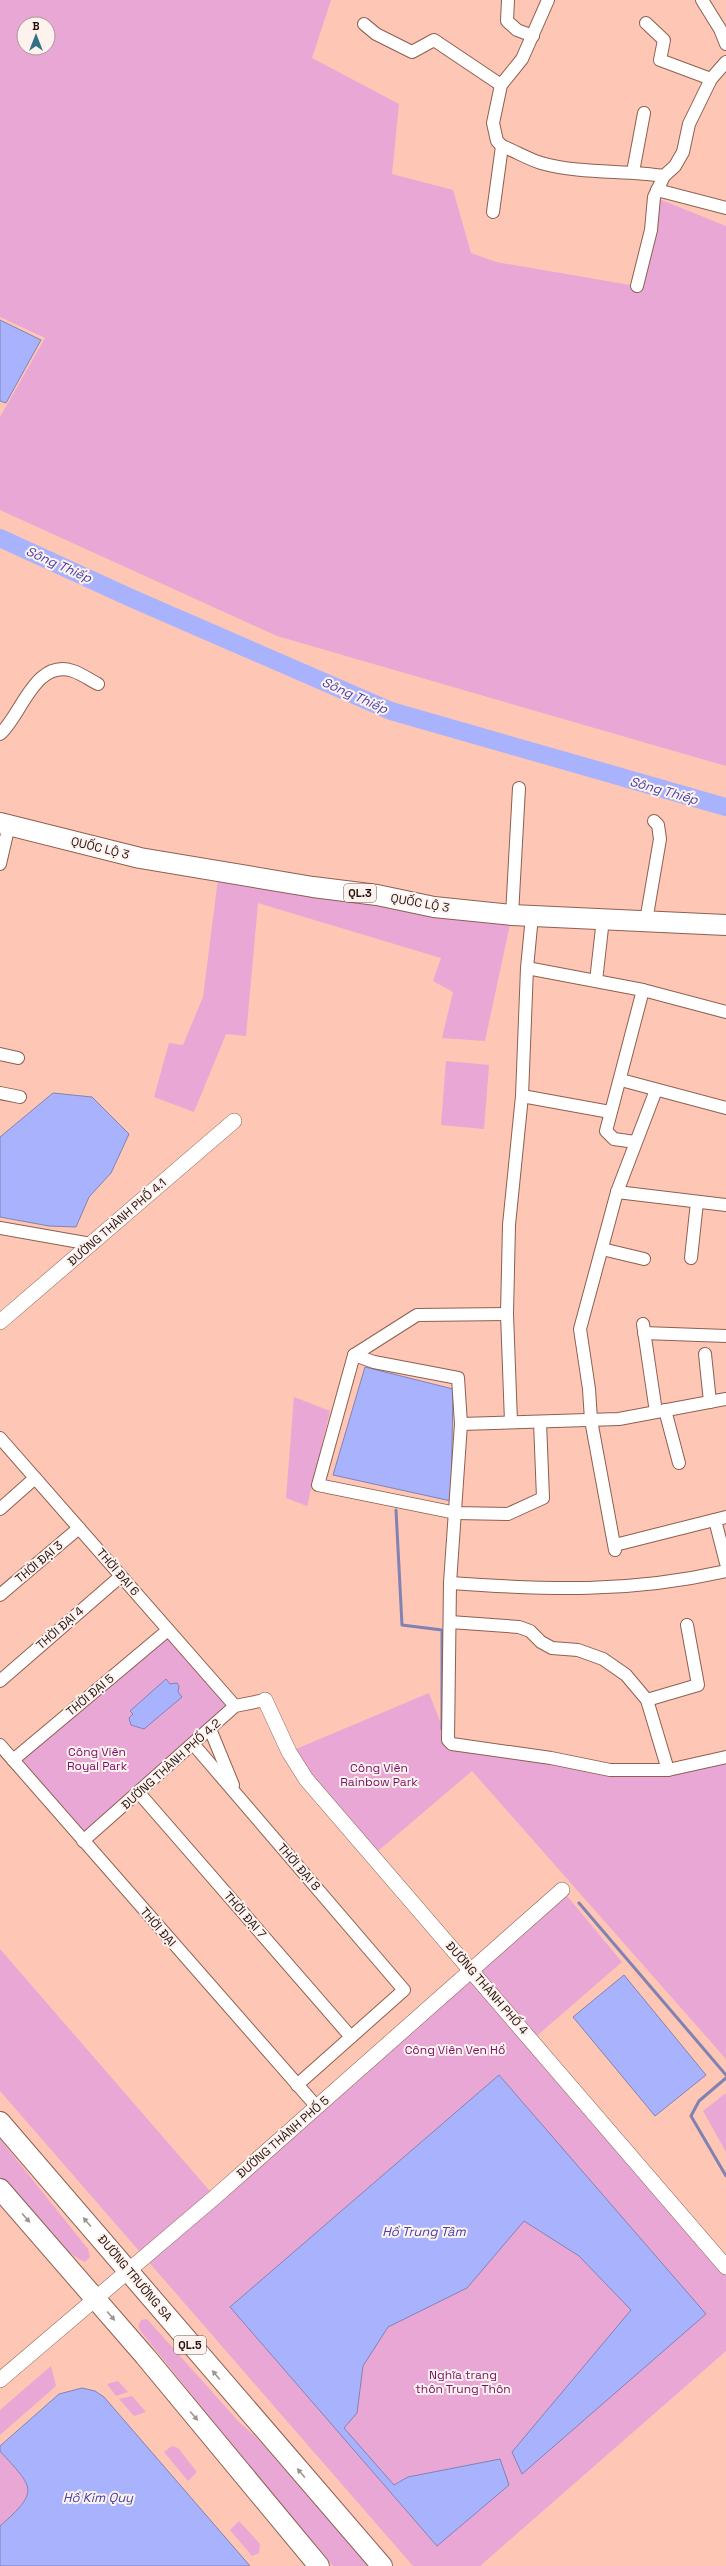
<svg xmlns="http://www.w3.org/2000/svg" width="726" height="2566" font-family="'Space Grotesk',sans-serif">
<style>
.green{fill:#e9a7d5;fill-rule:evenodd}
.water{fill:#a9b3fd;stroke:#8182b4}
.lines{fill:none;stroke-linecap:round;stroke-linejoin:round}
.stream{stroke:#8182b4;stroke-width:3}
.river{stroke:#a9b3fd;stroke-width:18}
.minor-casing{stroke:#8f5f50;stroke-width:14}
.tertiary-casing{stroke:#8f5f50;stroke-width:16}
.trunk-casing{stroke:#8f5f50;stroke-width:22}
.minor{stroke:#fff;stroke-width:12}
.tertiary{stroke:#fff;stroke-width:15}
.trunk{stroke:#fff;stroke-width:20}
.oneway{fill:#9c9491}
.labels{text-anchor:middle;stroke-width:4;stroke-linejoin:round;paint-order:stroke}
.shield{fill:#fef2ef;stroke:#65544f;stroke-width:1}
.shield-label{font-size:11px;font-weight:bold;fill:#24110b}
.street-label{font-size:12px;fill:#24110b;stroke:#fef2ef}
.park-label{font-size:12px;fill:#791065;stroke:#fef2ef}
.water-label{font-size:13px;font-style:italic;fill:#4443ac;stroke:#fef2ef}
</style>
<rect width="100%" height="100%" fill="#fdc6b5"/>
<g class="green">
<path d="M 0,0 L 331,0 L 312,58 L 399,104 L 392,174 L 453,190 L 471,253 L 496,262 L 636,286 L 654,197 L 726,226 L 726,766 L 277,636 L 0,510 L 0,417 L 45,338 L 0,317 ZM 24,24 L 48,24 L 48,48 L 24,48 Z"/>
<path d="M 219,871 L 512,915 L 485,1041 L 442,1038 L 453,992 L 433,981 L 441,958 L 258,903 L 246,1036 L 226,1034 L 194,1112 L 154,1097 L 169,1043 L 183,1045 L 203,997 Z"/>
<path d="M 446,1061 L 489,1065 L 484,1129 L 441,1125 Z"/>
<path d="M 294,1397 L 330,1411 L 307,1506 L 286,1498 Z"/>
<path d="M 168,1630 L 235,1706 L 83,1841 L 13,1760 Z"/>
<path d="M 429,1693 L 448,1742 L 610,1770 L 668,1770 L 726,1755 L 726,2059 L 472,1771 L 372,1856 L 289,1752 Z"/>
<path d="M 562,1890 L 622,1962 L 532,2040 L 726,2267 L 726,2351 L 480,2566 L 413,2566 L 0,2091 L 0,1949 L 215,2197 ZM 499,2075 L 706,2315 L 513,2452 L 632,2310 L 579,2256 L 524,2221 L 467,2288 L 388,2327 L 363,2366 L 357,2413 L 344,2428 L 394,2485 L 408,2477 L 437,2546 L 230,2307 Z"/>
<path d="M 726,2093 L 726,2152 L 703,2111 Z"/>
<path d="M 0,2139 L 88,2249 L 90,2257 L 85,2262 C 59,2251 21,2202 0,2180 Z"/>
<path d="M 147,2319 L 239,2422 L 259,2440 L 369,2566 L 333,2566 L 279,2503 L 142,2333 L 138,2326 L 141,2320 Z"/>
<path d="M 51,2366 L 56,2386 L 0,2435 L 0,2410 Z"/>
<path d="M 118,2381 L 128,2392 L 116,2396 L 107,2384 Z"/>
<path d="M 132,2396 L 146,2412 L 134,2416 L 119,2399 Z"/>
<path d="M 172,2446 L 178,2448 L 197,2472 L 188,2481 L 164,2452 Z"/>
<path d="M 0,2451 C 33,2488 41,2490 0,2526 Z"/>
<path d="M 239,2521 L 260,2544 L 259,2553 L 252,2556 L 230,2530 Z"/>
</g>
<g class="water">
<path d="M 0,320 L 41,340 L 6,403 L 0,401 Z"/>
<path d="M 53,1093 L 92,1097 L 129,1134 L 111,1173 L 89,1197 L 76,1227 L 49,1226 L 0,1217 L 0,1137 Z"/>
<path d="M 365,1367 L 453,1389 L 451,1501 L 333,1475 Z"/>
<path d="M 166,1679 L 170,1684 L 177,1683 L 179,1686 L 178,1692 L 182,1697 L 144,1729 L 131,1725 L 129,1718 L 133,1714 L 130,1711 Z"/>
<path d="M 624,1975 L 706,2075 L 655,2116 L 573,2017 Z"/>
<path d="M 499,2075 L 706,2314 L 522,2474 L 512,2452 L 631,2310 L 579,2256 L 524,2221 L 467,2288 L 388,2327 L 363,2366 L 357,2413 L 344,2428 L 394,2485 L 408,2477 L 500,2459 L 509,2485 L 437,2546 L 230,2307 Z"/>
<path d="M 82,2388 L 95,2391 L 104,2397 L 250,2566 L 0,2566 L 0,2526 C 41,2490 33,2488 0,2451 L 0,2446 L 59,2394 Z"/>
</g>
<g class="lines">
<g class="stream">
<path d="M 396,1510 L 402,1625 L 442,1630 L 442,1729"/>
<path d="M 579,1903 L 726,2075"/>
<path d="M 726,2078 L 699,2101 L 691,2116 L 726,2176"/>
</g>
<path class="river" d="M 0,538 L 131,598 L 391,711 L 726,807"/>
<g class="minor-casing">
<g id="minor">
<path d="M 508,0 L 507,21 L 517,30 L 533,36"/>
<path d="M 548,0 L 522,59 L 501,85 L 493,123 L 497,141 L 502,146 C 515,151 528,159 541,163 C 580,174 624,170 664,176"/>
<path d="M 702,0 L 720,29 L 726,44"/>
<path d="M 646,23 L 664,40 L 660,60 L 711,79"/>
<path d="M 364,24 L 376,34 L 412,52 L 434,40 L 501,85"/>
<path d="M 633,172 L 644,113"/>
<path d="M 657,190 L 726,208"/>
<path d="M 493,212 L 502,146"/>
<path d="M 637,286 L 651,230 L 654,197 L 664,176 L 675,166 L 683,152 L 689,124 L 711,79 L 726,62"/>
<path d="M 0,734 C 21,716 35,658 73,671 C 82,674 90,680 98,684"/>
<path d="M 0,864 L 9,825"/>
<path d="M 512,915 L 519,788"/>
<path d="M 646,921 L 660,839 L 658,825 L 654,821"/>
<path d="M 527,968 L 643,990 L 726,1012"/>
<path d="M 596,981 L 603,919"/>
<path d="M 0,1054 L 18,1058"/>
<path d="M 621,1080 L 726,1108"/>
<path d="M 0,1093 L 20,1097"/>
<path d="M 522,1096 L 610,1112"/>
<path d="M 635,1142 L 614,1139 L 606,1131 L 643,990"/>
<path d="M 617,1192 L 726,1205"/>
<path d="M 0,1228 L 91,1244"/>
<path d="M 602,1249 L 644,1259"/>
<path d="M 691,1258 L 697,1202"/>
<path d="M 507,1314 L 417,1315 L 354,1355 L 318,1485 L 456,1513 L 508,1514 L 543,1498 L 540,1422"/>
<path d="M 643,1324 L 656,1412"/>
<path d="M 644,1333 L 726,1336"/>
<path d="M 705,1354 L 710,1402"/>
<path d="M 354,1355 L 374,1362 L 458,1378 L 461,1424 L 619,1419 L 726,1399"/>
<path d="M 665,1410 L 679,1463"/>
<path d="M 511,1422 L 507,1314 L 509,1225 L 522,1096 L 527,968 L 532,916"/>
<path d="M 461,1424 L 450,1583 L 448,1740 L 452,1744 L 551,1758 L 610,1770 L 668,1770"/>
<path d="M 0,1438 L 235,1706"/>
<path d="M 0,1509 L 35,1478"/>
<path d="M 715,1520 L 726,1563"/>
<path d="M 615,1545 L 726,1517"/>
<path d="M 615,1550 L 591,1420 L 589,1389 L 580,1329 L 617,1192 L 656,1090"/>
<path d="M 450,1583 C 548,1590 629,1593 726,1571"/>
<path d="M 0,1595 L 79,1528"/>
<path d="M 450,1622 L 519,1627 L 530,1631 L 541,1642 L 552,1648 L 578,1650 L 603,1659 L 626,1675 L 647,1700 L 668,1770 L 726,1757"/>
<path d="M 0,1681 L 121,1576"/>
<path d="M 647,1700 L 698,1685 L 687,1625"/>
<path d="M 210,1729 L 233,1785"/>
<path d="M 0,1745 L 317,2107"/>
<path d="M 194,1745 L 404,1990 L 297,2085"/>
<path d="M 13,1760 L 168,1630"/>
<path d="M 139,1793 L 351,2037"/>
<path d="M 83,1841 L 235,1706 L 265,1700"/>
</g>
</g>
<g class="tertiary-casing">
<g id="tertiary">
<path d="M 0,1322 L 234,1121"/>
<path d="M 265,1700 L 289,1752 L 306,1779 L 726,2267"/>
<path d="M 0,2380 L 215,2197 L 562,1890"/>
</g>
</g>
<g class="trunk-casing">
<g id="trunk">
<path d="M 0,823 L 140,858 L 313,887 L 377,895 L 434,907 L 512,915 L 726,925"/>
<path d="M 0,2122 L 382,2566"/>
<path d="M 0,2189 L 145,2356 L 319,2566"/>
</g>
</g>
<use href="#minor" class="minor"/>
<use href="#tertiary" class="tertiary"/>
<use href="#trunk" class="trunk"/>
</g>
<defs><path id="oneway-solid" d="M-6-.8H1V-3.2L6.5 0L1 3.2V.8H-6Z"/></defs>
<g class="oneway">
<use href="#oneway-solid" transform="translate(26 2218) rotate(49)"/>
<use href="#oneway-solid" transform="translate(87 2222) rotate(-131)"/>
<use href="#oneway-solid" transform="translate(111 2316) rotate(50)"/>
<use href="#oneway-solid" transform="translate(216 2375) rotate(-130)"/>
<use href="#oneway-solid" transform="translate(194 2416) rotate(50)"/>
<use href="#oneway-solid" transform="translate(301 2473) rotate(-131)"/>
</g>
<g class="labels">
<g class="shield">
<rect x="344" y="884" width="32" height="18" rx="3"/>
<rect x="174" y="2336" width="32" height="18" rx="3"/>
</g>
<g class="shield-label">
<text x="360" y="897">QL.3</text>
<text x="190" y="2349">QL.5</text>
</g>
<g class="street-label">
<text transform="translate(100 848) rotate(14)" y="4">QUỐC LỘ 3</text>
<text transform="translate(420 903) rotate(10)" y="4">QUỐC LỘ 3</text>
<text transform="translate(117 1222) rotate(-41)" y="4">ĐƯỜNG THÀNH PHỐ 4.1</text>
<text transform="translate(39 1562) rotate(-40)" y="4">THỜI ĐẠI 3</text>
<text transform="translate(118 1572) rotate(49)" y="4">THỜI ĐẠI 6</text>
<text transform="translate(60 1628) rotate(-41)" y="4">THỜI ĐẠI 4</text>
<text transform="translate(90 1695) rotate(-40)" y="4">THỜI ĐẠI 5</text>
<text transform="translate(171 1764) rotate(-42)" y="4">ĐƯỜNG THÀNH PHỐ 4.2</text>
<text transform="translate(299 1867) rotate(49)" y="4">THỜI ĐẠI 8</text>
<text transform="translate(245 1915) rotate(49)" y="4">THỜI ĐẠI 7</text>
<text transform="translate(158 1927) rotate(49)" y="4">THỜI ĐẠI</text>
<text transform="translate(487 1988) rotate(49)" y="4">ĐƯỜNG THÀNH PHỐ 4</text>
<text transform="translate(283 2137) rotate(-41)" y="4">ĐƯỜNG THÀNH PHỐ 5</text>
<text transform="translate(135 2278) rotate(50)" y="4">ĐƯỜNG TRƯỜNG SA</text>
</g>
<g class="park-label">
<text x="97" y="1756">Công Viên<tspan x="97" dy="14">Royal Park</tspan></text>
<text x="379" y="1772">Công Viên<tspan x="379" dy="14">Rainbow Park</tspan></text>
<text x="455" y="2054">Công Viên Ven Hồ</text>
<text x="463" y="2379">Nghĩa trang<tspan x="463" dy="14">thôn Trung Thôn</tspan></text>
</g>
<g class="water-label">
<text transform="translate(59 564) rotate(24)" y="5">Sông Thiếp</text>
<text transform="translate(355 695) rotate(24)" y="5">Sông Thiếp</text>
<text transform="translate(664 790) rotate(16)" y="5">Sông Thiếp</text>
<text x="424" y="2236">Hồ Trung Tâm</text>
<text x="98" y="2502">Hồ Kim Quy</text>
</g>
</g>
<g transform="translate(36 36)"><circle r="19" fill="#fef2ef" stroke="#a79894"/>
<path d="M0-3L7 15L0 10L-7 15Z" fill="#307284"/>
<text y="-6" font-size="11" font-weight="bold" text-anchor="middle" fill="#24110b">B</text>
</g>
</svg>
